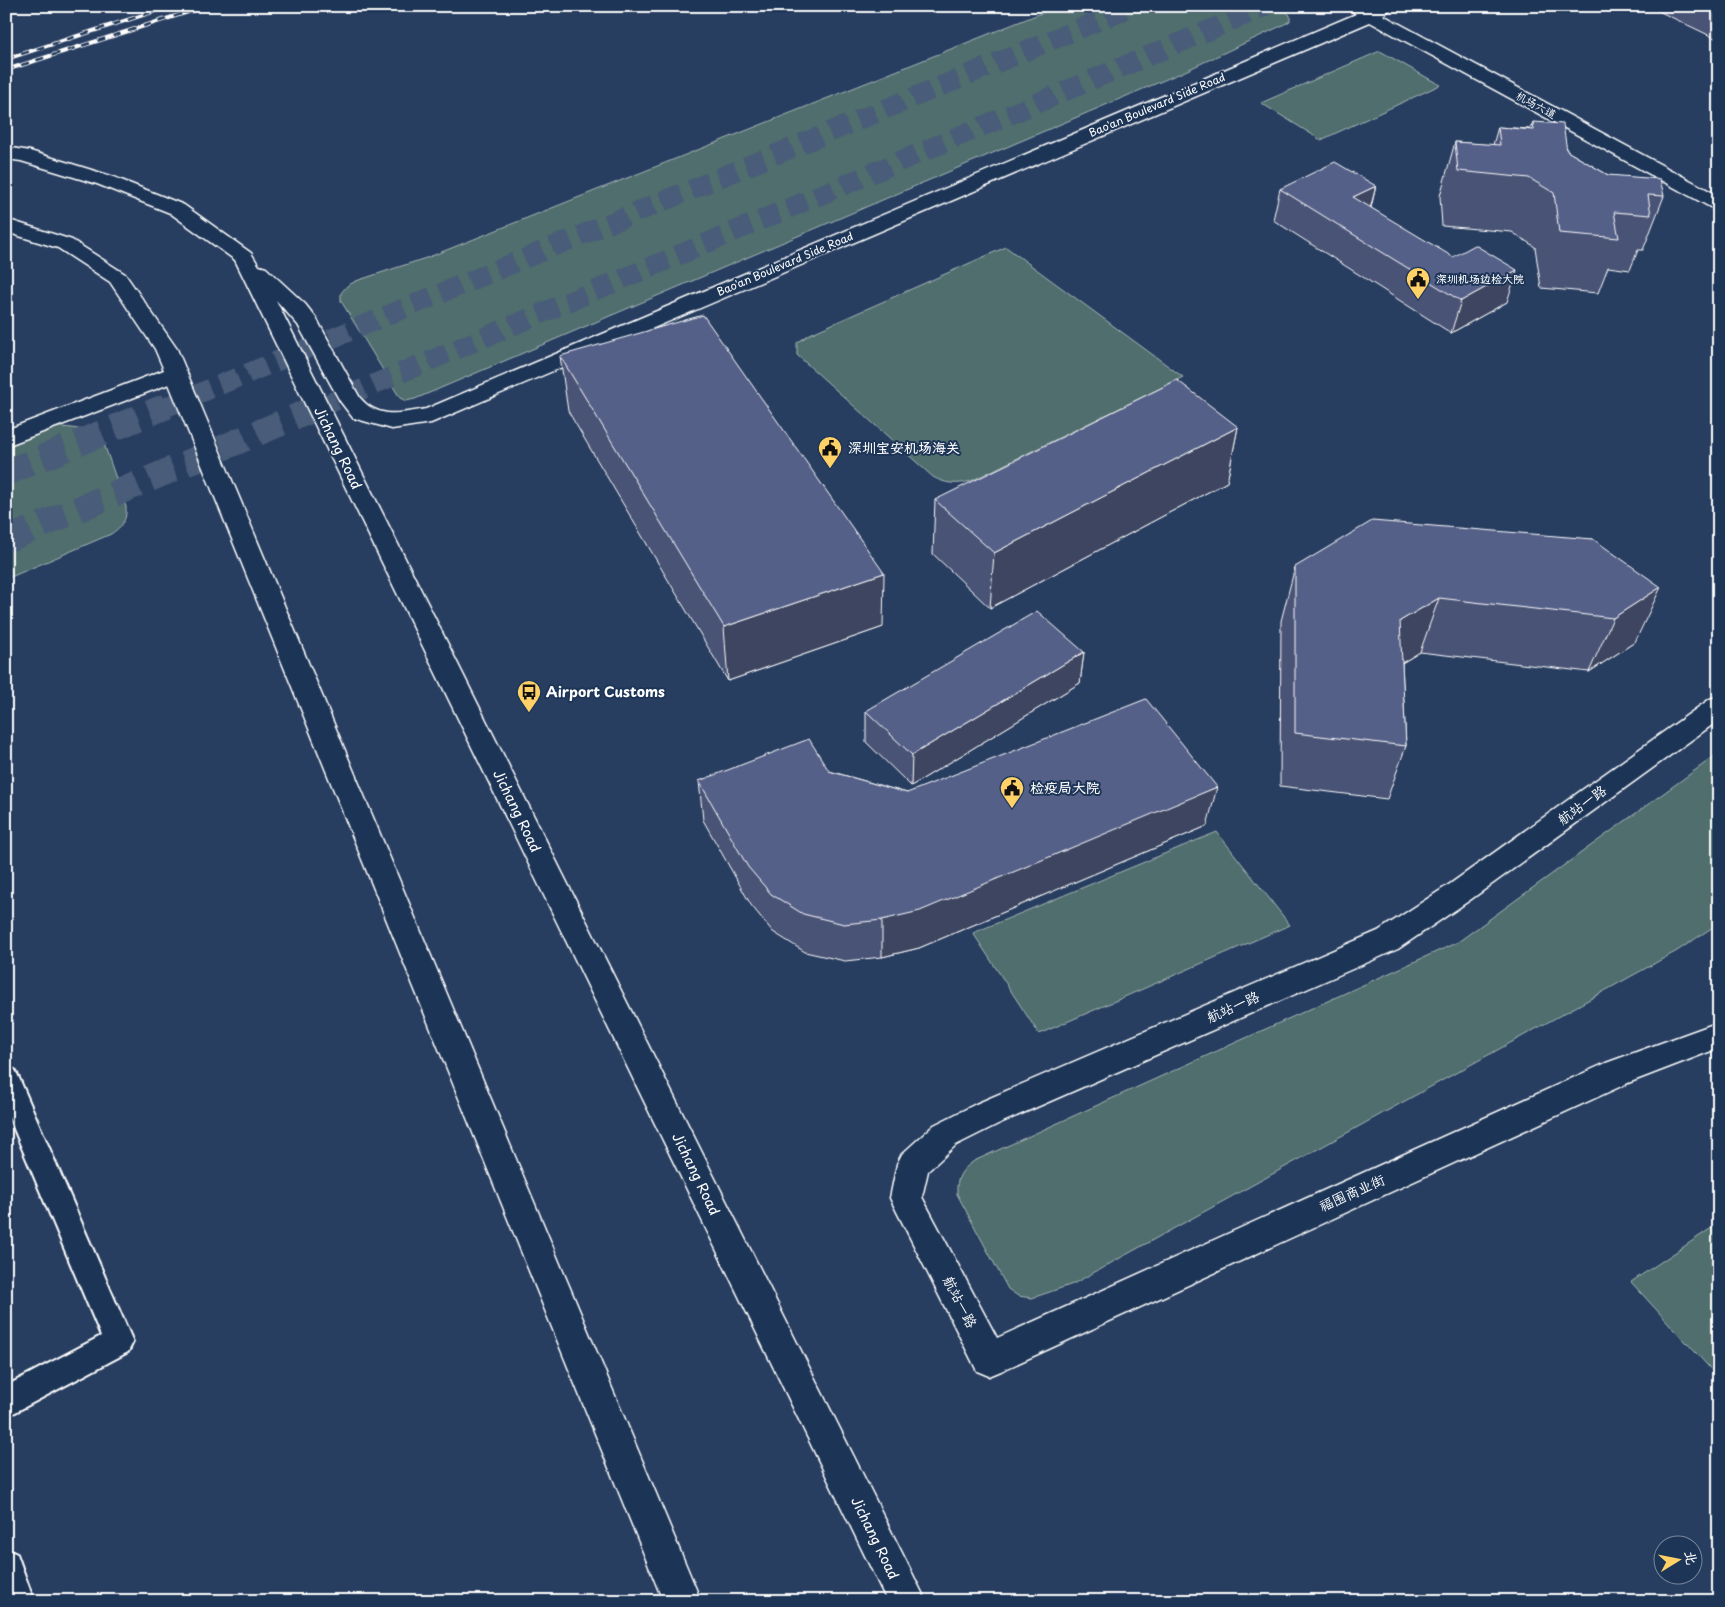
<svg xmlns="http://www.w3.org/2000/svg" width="1725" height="1607" font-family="'Playpen Sans','LXGW WenKai TC',sans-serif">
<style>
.green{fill:#506e6d;stroke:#a8b6b6}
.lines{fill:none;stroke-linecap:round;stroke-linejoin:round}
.primary-tunnel-far1{stroke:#485b79;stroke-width:20;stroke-dasharray:20 10;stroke-linecap:butt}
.primary-tunnel{stroke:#485b79;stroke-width:26;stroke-dasharray:26 13;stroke-linecap:butt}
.lane-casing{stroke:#fff;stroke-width:4}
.street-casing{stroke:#fff;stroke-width:3}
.secondary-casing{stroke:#fff;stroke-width:3}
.lane{fill:#1d3557;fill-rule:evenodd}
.street{fill:#1d3557;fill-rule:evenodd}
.secondary{fill:#1d3557;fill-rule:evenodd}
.rail-casing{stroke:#fff;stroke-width:4}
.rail{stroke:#1d3557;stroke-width:2.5;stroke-dasharray:8;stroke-linecap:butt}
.wall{fill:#495376;stroke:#fff}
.shaded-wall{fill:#3c4460;stroke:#fff}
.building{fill:#556189;stroke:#fff}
.labels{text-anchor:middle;stroke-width:4;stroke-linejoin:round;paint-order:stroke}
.far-street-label{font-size:11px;fill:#fff;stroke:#1d3557}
.far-poi-label{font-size:11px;font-weight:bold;fill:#fff;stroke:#1d3557;text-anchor:start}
.street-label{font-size:14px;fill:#fff;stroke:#1d3557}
.poi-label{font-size:14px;font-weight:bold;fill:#fff;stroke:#1d3557;text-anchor:start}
</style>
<rect width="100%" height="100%" fill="#283e61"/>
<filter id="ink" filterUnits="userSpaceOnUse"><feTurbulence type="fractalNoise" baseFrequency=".02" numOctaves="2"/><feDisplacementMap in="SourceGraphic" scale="10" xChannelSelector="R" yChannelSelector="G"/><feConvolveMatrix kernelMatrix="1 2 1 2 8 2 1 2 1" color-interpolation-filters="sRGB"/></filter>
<g filter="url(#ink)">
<g class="green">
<path d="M 1059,6 L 1280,6 L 1290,15 L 1290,21 L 1281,26 L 1183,72 L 415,399 L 406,401 L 400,398 L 341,301 L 341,293 L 347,286 L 356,281 L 429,257 Z"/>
<path d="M 1380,51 L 1440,85 L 1321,140 L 1261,103 Z"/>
<path d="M 1006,247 L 1183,377 L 971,481 C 956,485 946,484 933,477 L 797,355 L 797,343 L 810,334 Z"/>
<path d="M 54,427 C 72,427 89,429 103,441 L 126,507 C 127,521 122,526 111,534 L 6,579 L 6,444 Z"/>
<path d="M 1719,753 L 1719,923 L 1677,951 L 1073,1284 L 1032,1298 L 1018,1296 L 1008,1289 L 957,1194 C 956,1178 961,1170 974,1161 L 1458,942 Z"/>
<path d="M 1217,832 L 1290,925 L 1039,1034 L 973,933 Z"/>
<path d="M 1719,1223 L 1719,1378 L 1631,1282 Z"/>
</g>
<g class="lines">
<g class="primary-tunnel-far1">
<path d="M 164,408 L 1134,6"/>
<path d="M 318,408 L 1266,6"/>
</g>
<g class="primary-tunnel">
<path d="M 6,473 L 167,406"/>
<path d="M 6,540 L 321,406"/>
</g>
<g class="lane-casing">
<g id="lane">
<path d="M 6,1066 L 15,1070 L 19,1078 L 133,1342 L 128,1352 L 6,1417 L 6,1386 L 101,1336 L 6,1110 Z"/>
<path d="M 6,1549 L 17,1554 L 34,1601 L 6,1601 Z"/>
</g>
</g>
<g class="street-casing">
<path id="street" d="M 1719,696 L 1719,720 L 1470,900 L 1398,949 L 998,1124 L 956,1145 L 928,1171 L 922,1197 L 997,1338 L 1606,1063 L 1719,1022 L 1719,1048 L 1628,1083 L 1001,1371 L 989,1376 L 977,1371 L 890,1198 L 897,1164 L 902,1154 L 934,1125 L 976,1104 L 1378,931 L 1450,884 L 1710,699 Z"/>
</g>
<g class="secondary-casing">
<g id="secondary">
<path d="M 1350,6 L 1394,6 L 1383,15 L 1719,196 L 1719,210 L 1712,208 L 1370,22 L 431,423 L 392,429 L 353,418 L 340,401 L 298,325 L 276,300 L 926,1601 L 887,1601 L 235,260 L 170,213 L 97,184 L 21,161 L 6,159 L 6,147 L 30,151 L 111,176 L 184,205 L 251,253 L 259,266 L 266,268 L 305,304 L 316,318 L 360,398 C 379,420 401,413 426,409 L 1356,14 L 1349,8 Z"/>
<path d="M 6,219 L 72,240 L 125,274 L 177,349 L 701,1601 L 663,1601 L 169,384 L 6,446 L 6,430 L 164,370 L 155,349 L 110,282 L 58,248 L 6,232 Z"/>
</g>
</g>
<use href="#lane" class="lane"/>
<use href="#street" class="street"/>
<use href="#secondary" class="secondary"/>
<g class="rail-casing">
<g id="rail">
<path d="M 6,59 L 171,6"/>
<path d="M 6,70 L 207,6"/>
</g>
</g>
<use href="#rail" class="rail"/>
</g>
<g class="wall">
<path d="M 1648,6 L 1719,6 L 1719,40 Z"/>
<path d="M 1533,122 L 1567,151 L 1608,175 L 1664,196 L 1643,250 L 1638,250 L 1630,270 L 1608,267 L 1598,293 L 1541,288 L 1535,247 L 1512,232 L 1442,226 L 1440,196 L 1455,142 L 1493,145 L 1498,127 L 1530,129 Z"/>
<path d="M 1376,186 L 1371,208 L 1507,302 L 1451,333 L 1273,220 L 1280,189 Z"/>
<path d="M 560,356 L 883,627 L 728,681 L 568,411 Z"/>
<path d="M 1238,427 L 1227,482 L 990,608 L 933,554 L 935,500 Z"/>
<path d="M 1593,539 L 1635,642 L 1589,672 L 1420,652 L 1402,663 L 1406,746 L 1387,799 L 1280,786 L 1281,621 L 1295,567 Z"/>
<path d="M 1084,652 L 1080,683 L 911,786 L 866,742 L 866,711 Z"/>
<path d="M 829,771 L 907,793 L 1207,826 L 919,948 L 882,957 L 845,961 L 805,952 L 773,932 L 751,905 L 703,820 L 699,781 Z"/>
</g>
<g class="shaded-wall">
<path d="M 1376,186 L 1368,217 L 1353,197 Z"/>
<path d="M 1517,270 L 1507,302 L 1451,333 L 1461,301 Z"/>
<path d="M 1238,427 L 1227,482 L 990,608 L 994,553 Z"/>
<path d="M 884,573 L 883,627 L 728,681 L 724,627 Z"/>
<path d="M 1661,587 L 1635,642 L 1589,672 L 1613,618 Z"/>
<path d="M 1439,598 L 1420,652 L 1382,675 L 1400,621 Z"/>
<path d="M 1084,652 L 1080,683 L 911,786 L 912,755 Z"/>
<path d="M 1217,787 L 1207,826 L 919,948 L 882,957 L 882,920 Z"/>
</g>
<g class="building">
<path d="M 1533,122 L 1563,124 L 1567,151 L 1608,175 L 1660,179 L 1664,196 L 1648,195 L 1651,215 L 1614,212 L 1619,238 L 1559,233 L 1554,193 L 1529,178 L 1458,171 L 1455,142 L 1500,145 L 1498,127 L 1534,130 Z"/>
<path d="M 1335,162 L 1376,186 L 1353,197 L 1453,257 L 1475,245 L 1517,270 L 1461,301 L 1280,189 Z"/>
<path d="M 703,315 L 884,573 L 724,627 L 560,356 Z"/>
<path d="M 1177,380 L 1238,427 L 994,553 L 935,500 Z"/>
<path d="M 1372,521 L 1593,539 L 1661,587 L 1613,618 L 1439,598 L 1400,621 L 1406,746 L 1295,733 L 1295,567 Z"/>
<path d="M 1037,611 L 1084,652 L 912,755 L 866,711 Z"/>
<path d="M 1146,699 L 1217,787 L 920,911 L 882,920 L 844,924 L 803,914 L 771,894 L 748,867 L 699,781 L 809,739 L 829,771 L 907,793 Z"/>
</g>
</g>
<defs>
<g id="civic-pin" transform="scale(1.25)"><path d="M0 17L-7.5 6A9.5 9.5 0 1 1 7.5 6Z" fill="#ffd166" stroke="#1d3557"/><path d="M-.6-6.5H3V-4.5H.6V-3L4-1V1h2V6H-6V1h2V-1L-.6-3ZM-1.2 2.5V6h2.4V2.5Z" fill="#111"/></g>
<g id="bus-pin" transform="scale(1.25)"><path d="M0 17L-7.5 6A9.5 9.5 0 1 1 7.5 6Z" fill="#ffd166" stroke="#1d3557"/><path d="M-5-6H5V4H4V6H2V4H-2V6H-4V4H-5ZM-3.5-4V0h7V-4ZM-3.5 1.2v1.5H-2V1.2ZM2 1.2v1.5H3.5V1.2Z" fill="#111"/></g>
</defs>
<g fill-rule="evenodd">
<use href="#civic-pin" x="1418" y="279"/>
<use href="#civic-pin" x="830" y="448"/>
<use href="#bus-pin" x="529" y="692"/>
<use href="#civic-pin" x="1012" y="788"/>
</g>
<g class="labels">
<g class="far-street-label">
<text transform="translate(1157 105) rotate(-23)" y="4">Bao'an Boulevard Side Road</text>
<text transform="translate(1536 105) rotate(28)" y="4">机场六道</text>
<text transform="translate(785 264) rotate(-23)" y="4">Bao'an Boulevard Side Road</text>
</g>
<g class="far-poi-label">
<text x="1436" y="283">深圳机场边检大院</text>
</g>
<g class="street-label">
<text transform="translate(338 448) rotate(64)" y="5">Jichang Road</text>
<text transform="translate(1582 805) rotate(-36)" y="5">航站一路</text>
<text transform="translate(517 811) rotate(64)" y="5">Jichang Road</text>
<text transform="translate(1233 1007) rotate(-24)" y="5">航站一路</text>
<text transform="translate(696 1174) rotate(64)" y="5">Jichang Road</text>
<text transform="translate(1352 1193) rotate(-24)" y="5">福围商业街</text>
<text transform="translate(960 1302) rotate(63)" y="5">航站一路</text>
<text transform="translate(875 1538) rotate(64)" y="5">Jichang Road</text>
</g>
<g class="poi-label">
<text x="848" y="453">深圳宝安机场海关</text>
<text x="546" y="697">Airport Customs</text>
<text x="1030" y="793">检疫局大院</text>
</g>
</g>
<rect width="1725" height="1607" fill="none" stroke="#1d3557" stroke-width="25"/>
<rect x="12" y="12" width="1700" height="1582" fill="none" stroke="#fff" stroke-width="2" filter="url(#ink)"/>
<g transform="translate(1678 1560) rotate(80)"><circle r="24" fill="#1d3557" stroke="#77869a"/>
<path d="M0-4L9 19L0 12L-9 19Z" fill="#ffd166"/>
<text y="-8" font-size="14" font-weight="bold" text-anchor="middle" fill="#ffffff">北</text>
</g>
</svg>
